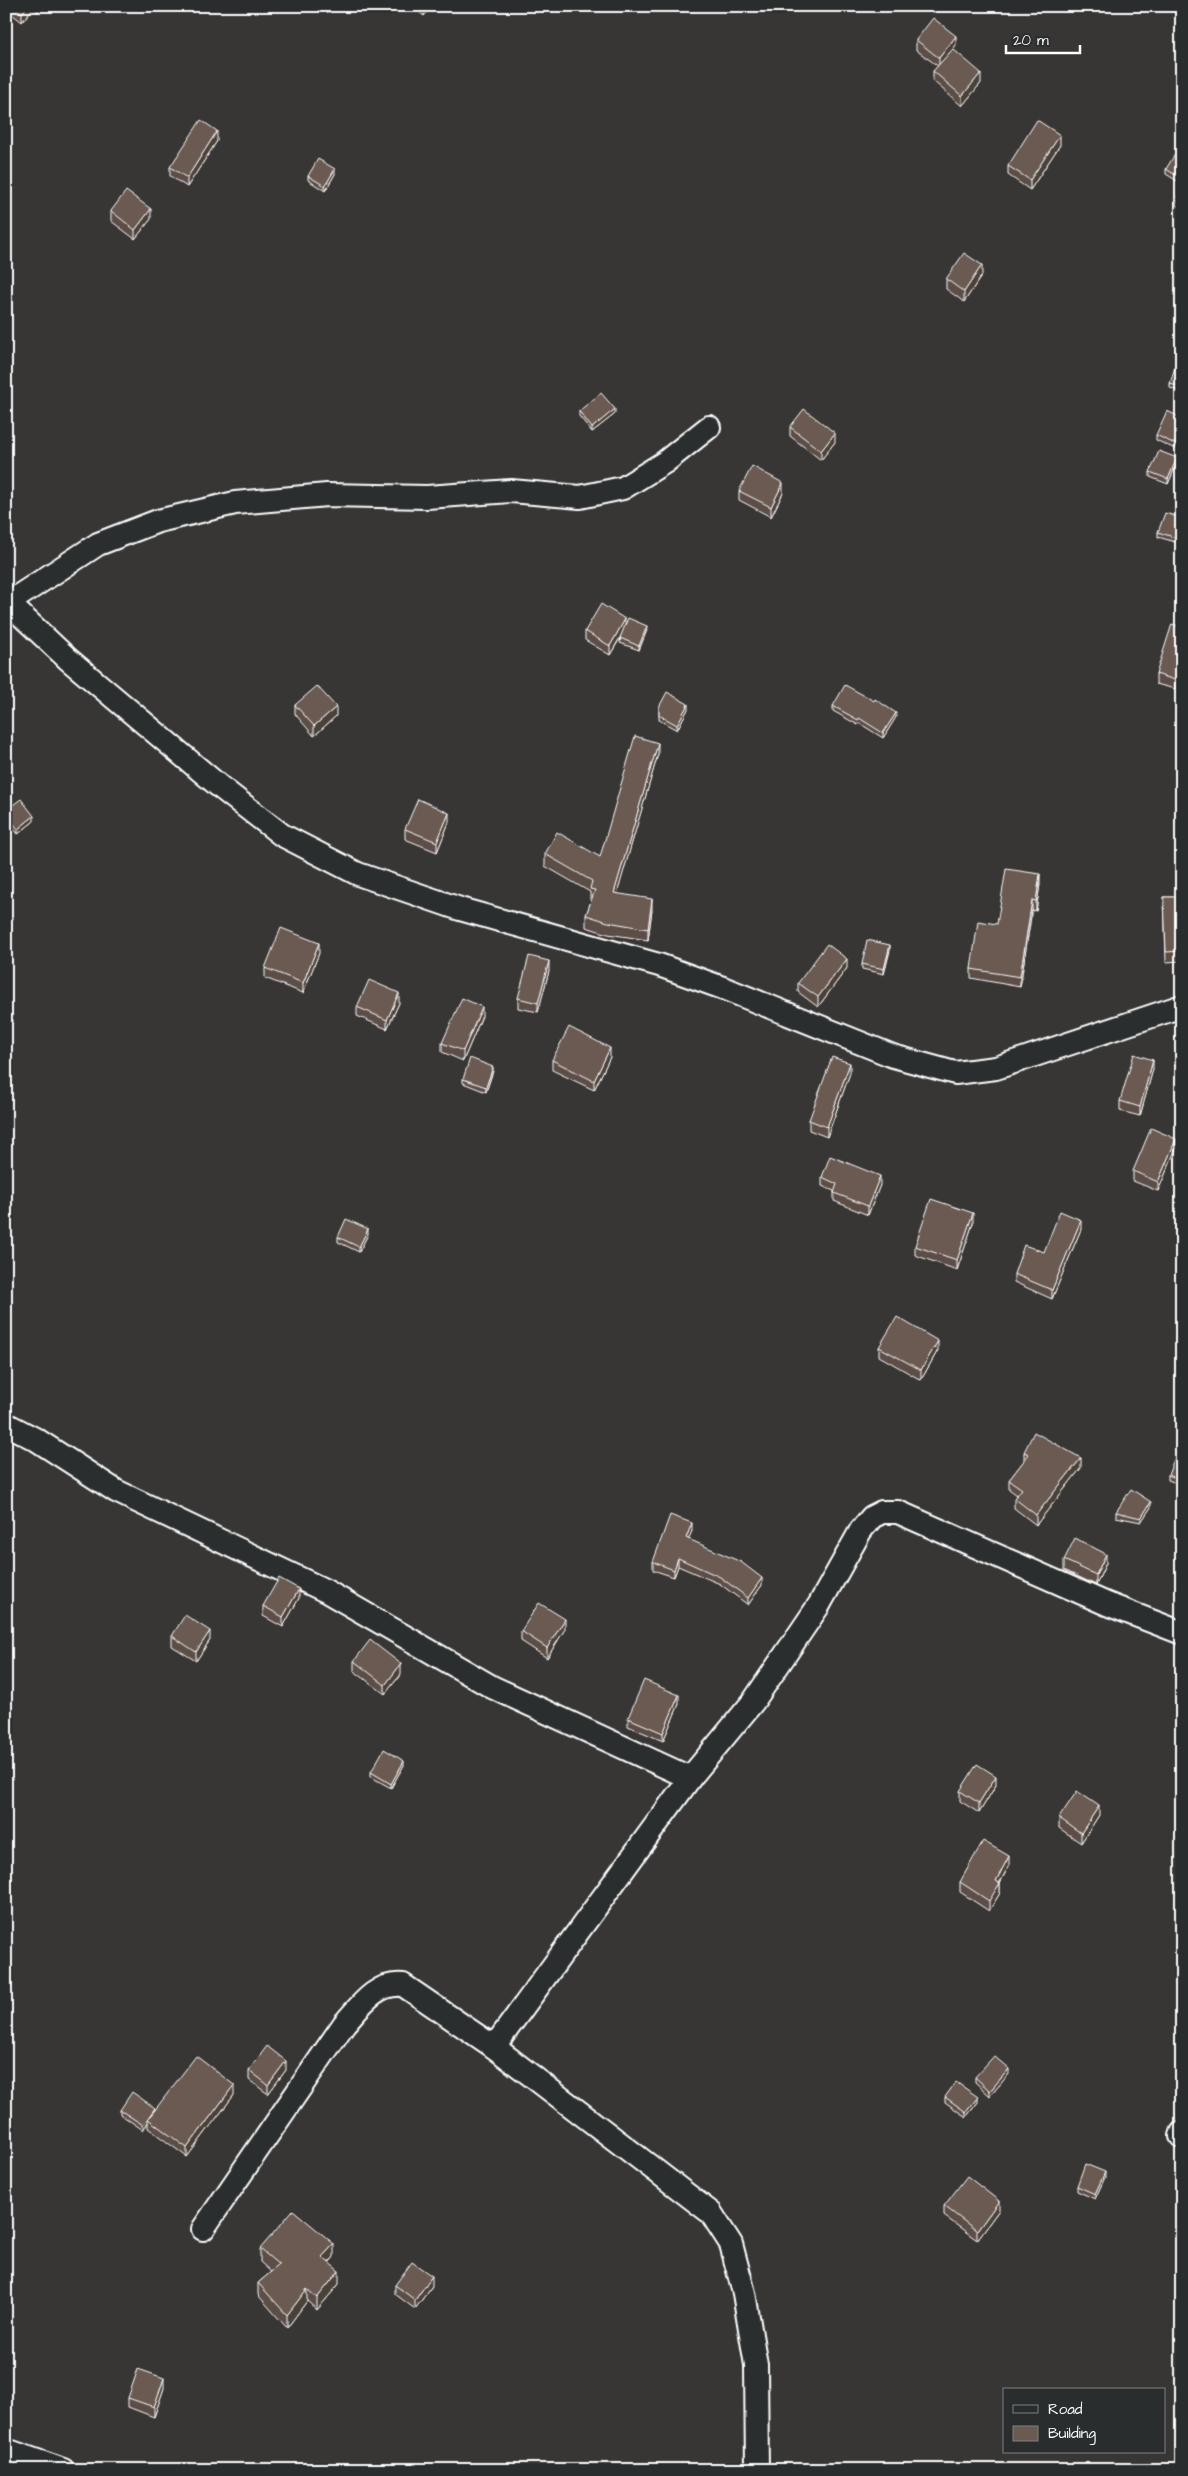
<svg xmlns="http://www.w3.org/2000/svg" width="1188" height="2476" font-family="'Architects Daughter',sans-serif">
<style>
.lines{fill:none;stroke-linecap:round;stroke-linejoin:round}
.minor-casing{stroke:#fff;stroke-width:26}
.minor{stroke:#2a2d2e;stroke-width:22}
.wall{fill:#5b4d46;stroke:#fff}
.shaded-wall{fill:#4a3f39;stroke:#fff}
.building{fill:#6a5a51;stroke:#fff}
</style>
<rect width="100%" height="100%" fill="#373635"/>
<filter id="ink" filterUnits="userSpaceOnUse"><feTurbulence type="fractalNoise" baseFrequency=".02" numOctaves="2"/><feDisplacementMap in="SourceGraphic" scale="10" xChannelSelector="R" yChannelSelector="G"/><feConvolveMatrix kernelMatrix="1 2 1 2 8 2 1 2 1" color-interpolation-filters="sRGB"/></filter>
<g filter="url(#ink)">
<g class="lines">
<g class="minor-casing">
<g id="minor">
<path d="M 6,601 L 68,659 L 219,786 L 282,835 L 358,874 L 460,909 L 659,965 L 723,988 L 893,1056 L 955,1073 L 996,1068 L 1182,1006"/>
<path d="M 8,603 L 98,544 L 158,521 L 235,503 L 327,495 L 427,497 L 511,491 L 580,497 L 623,488 L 665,462 L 709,427"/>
<path d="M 6,1424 L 37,1440 L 116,1491 L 326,1591 L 492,1687 L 690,1778"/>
<path d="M 494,2047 L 690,1778 L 753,1702 L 819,1605 L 861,1530 L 872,1517 L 882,1512 L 898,1512 L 1107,1604 L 1182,1633"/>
<path d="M 1181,2136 L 1182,2133"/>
<path d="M 203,2229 L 344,2024 C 360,2006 376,1982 403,1985 L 494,2047 L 711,2213 L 731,2244 L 744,2293 L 756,2365 L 757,2470"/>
<path d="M 6,2450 L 63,2470"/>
</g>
</g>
<use href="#minor" class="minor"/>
</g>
<g class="wall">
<path d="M 7,6 L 41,6 L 38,12 L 33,8 L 22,22 L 7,10 Z"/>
<path d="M 411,6 L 431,6 L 424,16 Z"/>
<path d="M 916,40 L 956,45 L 953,49 L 981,83 L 962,106 L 933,81 L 933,71 L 938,66 L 916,50 Z"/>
<path d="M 217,141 L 187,187 L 170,176 L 170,167 Z"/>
<path d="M 1060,145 L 1030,190 L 1008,175 L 1008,166 Z"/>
<path d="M 1182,154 L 1182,184 L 1166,174 L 1166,169 Z"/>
<path d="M 335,174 L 325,191 L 308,180 L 308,176 Z"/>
<path d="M 1182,190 L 1182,209 L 1176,205 L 1176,200 Z"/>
<path d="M 111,211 L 151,219 L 135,239 L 111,221 Z"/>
<path d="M 982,275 L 964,302 L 946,289 L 946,279 Z"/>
<path d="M 1182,361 L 1182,392 L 1170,388 L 1170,384 Z"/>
<path d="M 579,411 L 615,414 L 592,432 L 579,416 Z"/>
<path d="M 1182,418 L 1182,434 L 1175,449 L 1156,440 L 1156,435 Z"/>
<path d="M 790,427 L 835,442 L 821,460 L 790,436 Z"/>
<path d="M 1177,463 L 1168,484 L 1150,477 L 1150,472 Z"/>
<path d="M 739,491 L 783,493 L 771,517 L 739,500 Z"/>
<path d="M 1182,518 L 1182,544 L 1158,537 L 1158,532 Z"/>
<path d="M 625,625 L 647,630 L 639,650 L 620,643 L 621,637 L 610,655 L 585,640 L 585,631 Z"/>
<path d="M 1182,627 L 1175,689 L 1156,684 L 1156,674 Z"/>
<path d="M 295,705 L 336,716 L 314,736 L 295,714 Z"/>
<path d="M 833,706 L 896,717 L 883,738 L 859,723 L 858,725 L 833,711 Z"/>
<path d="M 659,707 L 688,709 L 677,730 L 659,720 Z"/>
<path d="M 658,754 L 617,893 L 652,910 L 648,940 L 608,934 L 586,927 L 586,915 L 591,901 L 590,900 L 590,892 L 545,866 L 545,854 L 600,857 Z"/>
<path d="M 6,810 L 34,821 L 18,834 L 6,820 Z"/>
<path d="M 449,822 L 437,852 L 405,839 L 405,829 Z"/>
<path d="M 1040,884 L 1036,911 L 1032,910 L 1020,987 L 971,978 L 971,969 L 997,924 Z"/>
<path d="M 1164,897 L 1182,897 L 1182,961 L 1166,962 Z"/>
<path d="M 890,950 L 884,974 L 862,969 L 862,964 Z"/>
<path d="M 319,953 L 303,993 L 265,978 L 265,968 Z"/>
<path d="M 847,968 L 818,1007 L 798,992 L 798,983 Z"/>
<path d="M 549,971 L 538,1012 L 518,1008 L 518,998 Z"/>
<path d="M 399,1003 L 387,1029 L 357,1016 L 357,1007 Z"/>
<path d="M 482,1016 L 463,1061 L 442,1052 L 442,1043 Z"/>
<path d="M 610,1057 L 594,1090 L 552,1070 L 552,1060 Z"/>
<path d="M 1153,1069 L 1140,1116 L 1120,1111 L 1120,1101 Z"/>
<path d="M 493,1071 L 486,1092 L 463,1083 L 463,1079 Z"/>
<path d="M 850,1073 L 827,1137 L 809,1130 L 809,1120 Z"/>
<path d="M 1176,1148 L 1158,1191 L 1133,1181 L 1133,1171 Z"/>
<path d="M 822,1177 L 880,1185 L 868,1215 L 834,1201 L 834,1191 L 822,1186 Z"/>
<path d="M 973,1223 L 957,1270 L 915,1255 L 915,1246 Z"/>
<path d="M 1081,1229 L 1052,1299 L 1014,1282 L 1014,1274 L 1044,1252 Z"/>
<path d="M 368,1234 L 359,1252 L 338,1242 L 338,1237 Z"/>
<path d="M 879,1347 L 938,1350 L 921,1380 L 879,1356 Z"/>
<path d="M 1024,1452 L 1081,1468 L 1036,1525 L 1014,1508 L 1014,1498 L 1017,1495 L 1009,1489 L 1009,1480 L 1024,1461 Z"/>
<path d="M 1182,1456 L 1182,1485 L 1168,1480 L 1168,1475 Z"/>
<path d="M 1151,1507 L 1141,1522 L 1116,1517 L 1116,1512 Z"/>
<path d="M 692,1531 L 688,1539 L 762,1585 L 748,1605 L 720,1584 L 678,1566 L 674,1577 L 653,1570 L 653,1562 Z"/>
<path d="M 1064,1560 L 1106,1563 L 1096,1585 L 1064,1570 Z"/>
<path d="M 299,1598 L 283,1627 L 263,1616 L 263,1606 Z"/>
<path d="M 565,1629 L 547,1658 L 521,1641 L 521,1631 Z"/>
<path d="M 172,1636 L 210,1640 L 196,1661 L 172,1646 Z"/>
<path d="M 354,1661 L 401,1674 L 385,1694 L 354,1671 Z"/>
<path d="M 679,1704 L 663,1741 L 628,1726 L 628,1718 Z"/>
<path d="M 404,1765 L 391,1788 L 371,1777 L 371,1772 Z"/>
<path d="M 996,1785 L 979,1813 L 960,1801 L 960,1791 Z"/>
<path d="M 1099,1815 L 1081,1843 L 1059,1828 L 1059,1818 Z"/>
<path d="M 1009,1866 L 1000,1883 L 1000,1893 L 989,1911 L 960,1892 L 960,1882 Z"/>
<path d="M 249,2070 L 286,2070 L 268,2094 L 249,2080 Z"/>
<path d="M 1009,2074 L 990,2096 L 975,2082 L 975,2077 Z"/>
<path d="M 234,2095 L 187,2157 L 148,2128 L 148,2122 L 143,2130 L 120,2114 L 120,2110 L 155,2110 Z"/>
<path d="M 945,2097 L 978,2102 L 966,2117 L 945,2102 Z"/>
<path d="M 1105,2177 L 1095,2199 L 1077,2191 L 1077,2186 Z"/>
<path d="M 944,2206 L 999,2210 L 977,2240 L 944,2216 Z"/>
<path d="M 260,2249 L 334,2257 L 329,2263 L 339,2284 L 317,2310 L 307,2301 L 287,2328 L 258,2295 L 258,2283 L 271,2272 L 260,2262 Z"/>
<path d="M 395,2285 L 432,2286 L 415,2309 L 395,2294 Z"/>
<path d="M 164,2388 L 154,2417 L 128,2407 L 128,2398 Z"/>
</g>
<g class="shaded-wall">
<path d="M 28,6 L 33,6 L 33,8 L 22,22 L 22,13 Z"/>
<path d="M 38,6 L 41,6 L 38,12 Z"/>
<path d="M 424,6 L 431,6 L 424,16 Z"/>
<path d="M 956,36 L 956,45 L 939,67 L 939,58 Z"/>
<path d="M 981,73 L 981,83 L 962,106 L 962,96 Z"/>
<path d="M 217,131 L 217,141 L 187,187 L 187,178 Z"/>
<path d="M 1060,135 L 1060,145 L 1030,190 L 1030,180 Z"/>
<path d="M 335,169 L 335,174 L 325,191 L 325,186 Z"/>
<path d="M 151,209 L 151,219 L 135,239 L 135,230 Z"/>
<path d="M 982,265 L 982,275 L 964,302 L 964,292 Z"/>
<path d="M 615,409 L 615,414 L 592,432 L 592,428 Z"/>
<path d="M 1182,429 L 1182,434 L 1175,449 L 1175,444 Z"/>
<path d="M 835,433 L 835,442 L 821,460 L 821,451 Z"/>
<path d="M 1177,458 L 1177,463 L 1168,484 L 1168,479 Z"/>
<path d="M 783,483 L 783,493 L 771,517 L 771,507 Z"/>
<path d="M 625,619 L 625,629 L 610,655 L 610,646 Z"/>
<path d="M 647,626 L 647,630 L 639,650 L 639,646 Z"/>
<path d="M 1182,656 L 1182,666 L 1175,689 L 1175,680 Z"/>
<path d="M 688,704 L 688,709 L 677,730 L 677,725 Z"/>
<path d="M 336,707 L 336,716 L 314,736 L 314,726 Z"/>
<path d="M 896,713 L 896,717 L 883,738 L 883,733 Z"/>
<path d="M 658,743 L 658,754 L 614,904 L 614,893 Z"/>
<path d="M 11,756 L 11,765 L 6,771 L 6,761 Z"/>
<path d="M 449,813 L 449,822 L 437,852 L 437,842 Z"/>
<path d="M 34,816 L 34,821 L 18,834 L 18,829 Z"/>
<path d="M 1040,874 L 1040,884 L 1036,911 L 1036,901 Z"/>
<path d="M 652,899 L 652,910 L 648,940 L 648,929 Z"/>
<path d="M 1032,900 L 1032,910 L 1020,987 L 1020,977 Z"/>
<path d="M 319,943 L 319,953 L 303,993 L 303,983 Z"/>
<path d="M 890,945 L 890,950 L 884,974 L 884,969 Z"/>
<path d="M 847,959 L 847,968 L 818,1007 L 818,997 Z"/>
<path d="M 549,961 L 549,971 L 538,1012 L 538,1003 Z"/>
<path d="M 399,993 L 399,1003 L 387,1029 L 387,1020 Z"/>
<path d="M 482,1007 L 482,1016 L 463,1061 L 463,1051 Z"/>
<path d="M 610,1048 L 610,1057 L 594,1090 L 594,1081 Z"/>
<path d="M 1153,1060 L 1153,1069 L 1140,1116 L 1140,1107 Z"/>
<path d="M 850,1063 L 850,1073 L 827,1137 L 827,1127 Z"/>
<path d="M 493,1067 L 493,1071 L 486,1092 L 486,1087 Z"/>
<path d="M 1176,1139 L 1176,1148 L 1158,1191 L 1158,1182 Z"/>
<path d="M 880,1176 L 880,1185 L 868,1215 L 868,1206 Z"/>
<path d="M 973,1213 L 973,1223 L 957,1270 L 957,1260 Z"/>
<path d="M 1081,1220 L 1081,1229 L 1052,1299 L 1052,1290 Z"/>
<path d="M 368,1229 L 368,1234 L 359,1252 L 359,1247 Z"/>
<path d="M 938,1341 L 938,1350 L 921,1380 L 921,1370 Z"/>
<path d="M 1081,1458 L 1081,1468 L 1036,1525 L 1036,1515 Z"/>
<path d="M 1151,1502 L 1151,1507 L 1141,1522 L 1141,1518 Z"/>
<path d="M 692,1523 L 692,1531 L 686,1545 L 686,1538 Z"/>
<path d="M 1106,1554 L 1106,1563 L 1096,1585 L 1096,1575 Z"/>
<path d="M 678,1558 L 678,1566 L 674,1577 L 674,1570 Z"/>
<path d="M 762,1578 L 762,1585 L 748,1605 L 748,1598 Z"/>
<path d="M 299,1589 L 299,1598 L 283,1627 L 283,1617 Z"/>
<path d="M 565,1619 L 565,1629 L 547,1658 L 547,1648 Z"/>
<path d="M 210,1631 L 210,1640 L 196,1661 L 196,1652 Z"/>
<path d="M 401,1664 L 401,1674 L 385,1694 L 385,1685 Z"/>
<path d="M 679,1695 L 679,1704 L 663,1741 L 663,1733 Z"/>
<path d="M 404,1761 L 404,1765 L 391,1788 L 391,1784 Z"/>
<path d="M 996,1776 L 996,1785 L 979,1813 L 979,1803 Z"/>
<path d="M 1099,1806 L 1099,1815 L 1081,1843 L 1081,1833 Z"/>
<path d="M 1009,1856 L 1009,1866 L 996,1889 L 1000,1883 L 1000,1893 L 989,1911 L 989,1901 L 996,1881 Z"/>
<path d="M 286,2061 L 286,2070 L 268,2094 L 268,2085 Z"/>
<path d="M 1009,2069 L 1009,2074 L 990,2096 L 990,2091 Z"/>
<path d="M 234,2085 L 234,2095 L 187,2157 L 187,2148 Z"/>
<path d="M 978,2097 L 978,2102 L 966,2117 L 966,2112 Z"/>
<path d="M 155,2108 L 155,2113 L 148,2119 L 148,2122 L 143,2130 L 143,2125 Z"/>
<path d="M 1105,2172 L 1105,2177 L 1095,2199 L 1095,2194 Z"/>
<path d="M 999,2201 L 999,2210 L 977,2240 L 977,2231 Z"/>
<path d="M 334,2244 L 334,2257 L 322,2270 L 322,2257 Z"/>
<path d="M 339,2271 L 339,2284 L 317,2310 L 317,2298 Z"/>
<path d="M 432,2276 L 432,2286 L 415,2309 L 415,2300 Z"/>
<path d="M 307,2289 L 307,2301 L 287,2328 L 287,2315 Z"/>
<path d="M 164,2378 L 164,2388 L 154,2417 L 154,2407 Z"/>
</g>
<g class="building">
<path d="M 13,6 L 28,6 L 22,13 Z"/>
<path d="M 933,18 L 956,36 L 939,58 L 916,40 Z"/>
<path d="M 953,49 L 981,73 L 962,96 L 933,71 Z"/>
<path d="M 201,120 L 217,131 L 187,178 L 170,167 Z"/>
<path d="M 1037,120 L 1060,135 L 1030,180 L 1008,166 Z"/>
<path d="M 1177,151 L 1182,154 L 1182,179 L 1166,169 Z"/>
<path d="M 318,159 L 335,169 L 325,186 L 308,176 Z"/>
<path d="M 1182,190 L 1182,204 L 1176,200 Z"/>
<path d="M 126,191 L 151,209 L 135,230 L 111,211 Z"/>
<path d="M 964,253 L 982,265 L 964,292 L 946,279 Z"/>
<path d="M 1177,360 L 1182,361 L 1182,387 L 1170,384 Z"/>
<path d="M 601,393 L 615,409 L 592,428 L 579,411 Z"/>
<path d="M 804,409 L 835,433 L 821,451 L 790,427 Z"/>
<path d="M 1167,411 L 1182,418 L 1182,429 L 1175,444 L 1156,435 Z"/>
<path d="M 1159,451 L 1177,458 L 1168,479 L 1150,472 Z"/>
<path d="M 752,466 L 783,483 L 771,507 L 739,491 Z"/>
<path d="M 1165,513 L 1182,518 L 1182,540 L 1158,532 Z"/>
<path d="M 601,604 L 625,619 L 610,646 L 585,631 Z"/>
<path d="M 628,618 L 647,626 L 639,646 L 620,638 Z"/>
<path d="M 1172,624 L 1182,627 L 1182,656 L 1175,680 L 1156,674 Z"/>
<path d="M 845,685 L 874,701 L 875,699 L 896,713 L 883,733 L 859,718 L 858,720 L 833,706 Z"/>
<path d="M 317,686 L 336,707 L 314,726 L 295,705 Z"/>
<path d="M 667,692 L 688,704 L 677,725 L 659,715 L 659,707 Z"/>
<path d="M 635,736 L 658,743 L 614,893 L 652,899 L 648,929 L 608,922 L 586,915 L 595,890 L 590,889 L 592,881 L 545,854 L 557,832 L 600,857 Z"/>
<path d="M 6,751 L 11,756 L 6,761 Z"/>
<path d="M 21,799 L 34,816 L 18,829 L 6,815 L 6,810 Z"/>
<path d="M 418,799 L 449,813 L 437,842 L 405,829 Z"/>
<path d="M 1006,869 L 1040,874 L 1036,901 L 1032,900 L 1020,977 L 971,969 L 978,921 L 997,924 Z"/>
<path d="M 1164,897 L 1182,897 L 1182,951 L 1166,952 Z"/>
<path d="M 281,928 L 319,943 L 303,983 L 265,968 Z"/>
<path d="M 867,940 L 890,945 L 884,969 L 862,964 Z"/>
<path d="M 827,944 L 847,959 L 818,997 L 798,983 Z"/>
<path d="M 529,956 L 549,961 L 538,1003 L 518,998 Z"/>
<path d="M 369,980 L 399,993 L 387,1020 L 357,1007 Z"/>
<path d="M 462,998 L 482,1007 L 463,1051 L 442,1043 Z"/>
<path d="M 569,1027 L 610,1048 L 594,1081 L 552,1060 Z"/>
<path d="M 1134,1054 L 1153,1060 L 1140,1107 L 1120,1101 Z"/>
<path d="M 832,1057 L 850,1063 L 827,1127 L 809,1120 Z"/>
<path d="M 470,1058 L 493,1067 L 486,1087 L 463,1079 Z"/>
<path d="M 1151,1128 L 1176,1139 L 1158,1182 L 1133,1171 Z"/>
<path d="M 830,1156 L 880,1176 L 868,1206 L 834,1193 L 837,1184 L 822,1177 Z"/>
<path d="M 931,1199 L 973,1213 L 957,1260 L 915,1246 Z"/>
<path d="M 1060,1211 L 1081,1220 L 1052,1290 L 1014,1274 L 1024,1245 L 1044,1252 Z"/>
<path d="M 346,1219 L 368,1229 L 359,1247 L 338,1237 Z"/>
<path d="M 897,1317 L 938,1341 L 921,1370 L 879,1347 Z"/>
<path d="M 1034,1432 L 1081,1458 L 1036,1515 L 1014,1498 L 1022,1489 L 1009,1480 L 1029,1454 L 1024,1452 Z"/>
<path d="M 1176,1454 L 1182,1456 L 1182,1480 L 1168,1475 Z"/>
<path d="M 1131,1489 L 1151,1502 L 1141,1518 L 1116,1512 Z"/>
<path d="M 670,1515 L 692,1523 L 686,1538 L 741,1562 L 762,1578 L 748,1598 L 720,1577 L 678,1558 L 674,1570 L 653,1562 Z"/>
<path d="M 1075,1538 L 1106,1554 L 1096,1575 L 1064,1560 Z"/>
<path d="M 279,1578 L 299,1589 L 283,1617 L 263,1606 Z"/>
<path d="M 539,1603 L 565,1619 L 547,1648 L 521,1631 Z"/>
<path d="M 185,1615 L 210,1631 L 196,1652 L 172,1636 Z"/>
<path d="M 370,1640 L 401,1664 L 385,1685 L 354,1661 Z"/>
<path d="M 644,1680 L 679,1695 L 663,1733 L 628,1718 Z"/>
<path d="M 384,1749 L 404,1761 L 391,1784 L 371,1772 Z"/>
<path d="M 977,1764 L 996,1776 L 979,1803 L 960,1791 Z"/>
<path d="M 1077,1791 L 1099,1806 L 1081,1833 L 1059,1818 Z"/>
<path d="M 983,1841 L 1009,1856 L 996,1881 L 1000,1883 L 989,1901 L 960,1882 Z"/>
<path d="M 267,2046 L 286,2061 L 268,2085 L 249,2070 Z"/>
<path d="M 196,2056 L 234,2085 L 187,2148 L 148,2119 Z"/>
<path d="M 994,2056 L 1009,2069 L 990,2091 L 975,2077 Z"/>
<path d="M 956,2082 L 978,2097 L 966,2112 L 945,2097 Z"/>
<path d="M 132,2092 L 155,2108 L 143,2125 L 120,2110 Z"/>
<path d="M 1085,2164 L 1105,2172 L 1095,2194 L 1077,2186 Z"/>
<path d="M 967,2176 L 999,2201 L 977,2231 L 944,2206 Z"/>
<path d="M 293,2210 L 334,2244 L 322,2257 L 339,2271 L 317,2298 L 307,2289 L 287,2315 L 258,2283 L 279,2265 L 260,2249 Z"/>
<path d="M 412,2262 L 432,2276 L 415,2300 L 395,2285 Z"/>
<path d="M 138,2369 L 164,2378 L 154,2407 L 128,2398 Z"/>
</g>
</g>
<rect width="1188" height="2476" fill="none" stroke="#2a2d2e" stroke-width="25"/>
<rect x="12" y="12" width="1163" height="2451" fill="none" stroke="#fff" stroke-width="2" filter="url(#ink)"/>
<rect x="1003" y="2388" width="162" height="65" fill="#2a2d2e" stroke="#7f8182"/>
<rect x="1013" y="2405" width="25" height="8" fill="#2a2d2e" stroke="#7f8182"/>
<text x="1048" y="2414" font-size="15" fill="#ffffff">Road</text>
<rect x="1013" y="2426" width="25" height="15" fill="#6a5a51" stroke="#7f8182"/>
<text x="1048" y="2438" font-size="15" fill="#ffffff">Building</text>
<path d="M1006 45v8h74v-8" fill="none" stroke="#ffffff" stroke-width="2.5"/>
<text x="1013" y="45" font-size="15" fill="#ffffff" stroke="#2a2d2e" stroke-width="4" paint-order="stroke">20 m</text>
</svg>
